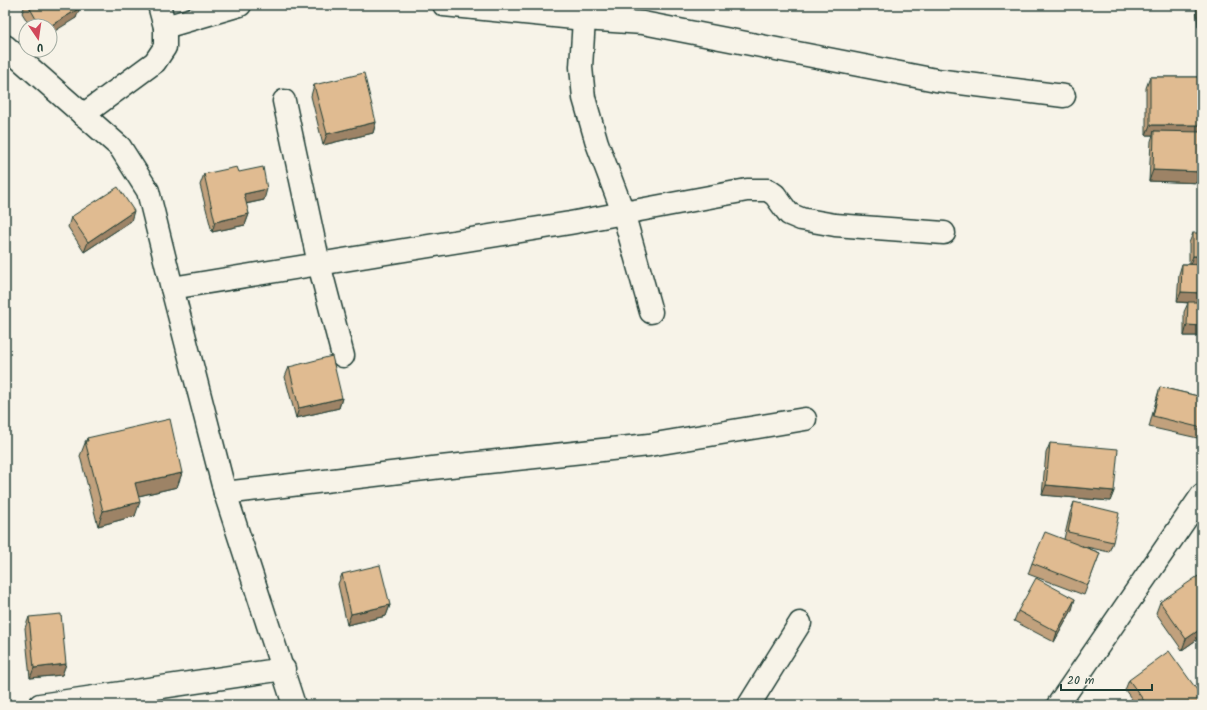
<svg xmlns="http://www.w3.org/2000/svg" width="1207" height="710" font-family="Kalam,sans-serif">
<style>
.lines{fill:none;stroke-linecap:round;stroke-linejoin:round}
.minor-casing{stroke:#1f3d34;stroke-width:25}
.minor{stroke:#f7f3e8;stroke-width:22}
.wall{fill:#c1a17d;stroke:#1f3d34}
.shaded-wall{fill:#9d8366;stroke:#1f3d34}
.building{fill:#e0bb91;stroke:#1f3d34}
</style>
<rect width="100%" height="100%" fill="#f7f3e8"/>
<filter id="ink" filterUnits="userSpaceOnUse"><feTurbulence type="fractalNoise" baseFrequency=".025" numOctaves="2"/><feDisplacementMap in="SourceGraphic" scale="8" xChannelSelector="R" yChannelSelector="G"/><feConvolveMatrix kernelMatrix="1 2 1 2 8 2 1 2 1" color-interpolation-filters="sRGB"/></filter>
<g filter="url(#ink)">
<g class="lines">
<g class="minor-casing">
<g id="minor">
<path d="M 444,5 L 584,19"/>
<path d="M 165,27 L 240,5"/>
<path d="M 5,46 L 120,147 L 148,191 L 172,288 L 225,493 L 294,705"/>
<path d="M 284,101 L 319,264 L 343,356"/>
<path d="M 83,115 L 155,62 L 165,47 L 165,27 L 159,5"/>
<path d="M 172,288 L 570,223 L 747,190 L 768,190 L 775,195 L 783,206 L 789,214 L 801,219 L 835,225 L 944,233"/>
<path d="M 651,312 L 623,212 L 597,143 L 584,98 L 581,67 L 584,19 L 643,23 L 936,80 L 1064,96"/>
<path d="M 225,493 L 441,467 L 649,445 L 805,419"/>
<path d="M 40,705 L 284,669"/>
<path d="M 749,705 L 800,623"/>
<path d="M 1058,705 L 1202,495"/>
</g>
</g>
<use href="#minor" class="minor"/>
</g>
<g class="wall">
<path d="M 25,5 L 78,5 L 76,18 L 50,26 L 30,26 L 22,13 Z"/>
<path d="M 1196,5 L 1202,5 L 1202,27 L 1198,27 Z"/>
<path d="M 1150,77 L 1202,77 L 1202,183 L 1149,181 L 1151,141 L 1153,135 L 1146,135 L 1146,88 Z"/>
<path d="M 314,85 L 376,122 L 373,133 L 323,145 L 311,96 Z"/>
<path d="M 239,172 L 264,200 L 246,204 L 249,214 L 245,225 L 212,232 L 200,185 L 204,174 Z"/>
<path d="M 71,217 L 131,221 L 84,252 L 68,227 Z"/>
<path d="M 1193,233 L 1202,336 L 1184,336 L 1184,312 L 1188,303 L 1177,302 L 1179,274 L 1182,264 L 1189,264 L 1189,243 Z"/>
<path d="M 289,367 L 342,398 L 339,408 L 296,418 L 285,377 Z"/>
<path d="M 1160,387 L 1202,397 L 1202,439 L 1149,427 L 1157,397 Z"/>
<path d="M 87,438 L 182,473 L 177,487 L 139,496 L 135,516 L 98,526 L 80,456 Z"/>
<path d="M 1050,443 L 1114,491 L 1110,501 L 1042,495 L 1046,453 Z"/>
<path d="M 1074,502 L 1113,542 L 1109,552 L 1082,546 L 1100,553 L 1084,595 L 1028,574 L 1032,563 L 1064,539 L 1070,513 Z"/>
<path d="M 342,574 L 390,605 L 386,616 L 347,625 L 338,584 Z"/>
<path d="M 1202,581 L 1202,636 L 1182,650 L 1156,613 L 1160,602 Z"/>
<path d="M 1072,610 L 1054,642 L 1014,621 L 1018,611 Z"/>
<path d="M 29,617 L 66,664 L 62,675 L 30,678 L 25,628 Z"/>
<path d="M 1129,680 L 1202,705 L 1136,705 L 1125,690 Z"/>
</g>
<g class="shaded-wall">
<path d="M 80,8 L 76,18 L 50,34 L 50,26 Z"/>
<path d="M 1202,17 L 1202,27 L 1198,27 Z"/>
<path d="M 376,122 L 373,133 L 323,145 L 327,134 Z"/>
<path d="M 1150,125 L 1202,125 L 1202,135 L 1154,131 L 1153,135 L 1146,135 Z"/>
<path d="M 1153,170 L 1202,172 L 1202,183 L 1149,181 Z"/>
<path d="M 267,189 L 264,200 L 240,205 L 244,194 Z"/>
<path d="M 134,211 L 131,221 L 84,252 L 88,242 Z"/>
<path d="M 249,214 L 245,225 L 212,232 L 215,222 Z"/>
<path d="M 1193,256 L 1202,256 L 1202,266 L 1189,267 Z"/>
<path d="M 1181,292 L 1202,293 L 1202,303 L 1177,302 Z"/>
<path d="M 1187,325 L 1202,326 L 1202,336 L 1184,336 Z"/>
<path d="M 342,398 L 339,408 L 296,418 L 299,408 Z"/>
<path d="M 182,473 L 177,487 L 130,498 L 135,483 Z"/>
<path d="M 1046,485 L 1114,491 L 1110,501 L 1042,495 Z"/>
<path d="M 140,502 L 135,516 L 98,526 L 103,511 Z"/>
<path d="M 1075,599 L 1072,610 L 1054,642 L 1057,632 Z"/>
<path d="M 390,605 L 386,616 L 347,625 L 351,614 Z"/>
<path d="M 1202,628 L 1202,636 L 1182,650 L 1186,639 Z"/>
<path d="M 66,664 L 62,675 L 30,678 L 34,668 Z"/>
</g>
<g class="building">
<path d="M 28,5 L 78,5 L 80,8 L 50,26 L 40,26 Z"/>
<path d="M 1201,5 L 1202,5 L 1202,17 Z"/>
<path d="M 364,73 L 376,122 L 327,134 L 314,85 Z"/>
<rect x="1150" y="77" width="52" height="48"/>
<path d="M 1154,131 L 1202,132 L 1202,172 L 1153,170 Z"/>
<path d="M 237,167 L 239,172 L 263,167 L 267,189 L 244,194 L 249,214 L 215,222 L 204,174 Z"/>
<path d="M 118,187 L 134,211 L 88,242 L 71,217 Z"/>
<rect x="1193" y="233" width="9" height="23"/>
<path d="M 1182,264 L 1202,265 L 1202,293 L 1181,292 Z"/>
<path d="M 1188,302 L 1202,302 L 1202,326 L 1187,325 Z"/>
<path d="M 332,356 L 342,398 L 299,408 L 289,367 Z"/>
<path d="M 1160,387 L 1202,397 L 1202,428 L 1153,416 Z"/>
<path d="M 170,419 L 182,473 L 135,483 L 140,502 L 103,511 L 85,441 L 88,441 L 87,438 Z"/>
<path d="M 1050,443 L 1118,449 L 1114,491 L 1046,485 Z"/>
<path d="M 1074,502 L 1119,513 L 1113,542 L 1068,532 Z"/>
<path d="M 1045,532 L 1100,553 L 1088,585 L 1032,563 Z"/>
<path d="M 380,565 L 390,605 L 351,614 L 342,574 Z"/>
<path d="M 1198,576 L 1202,581 L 1202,628 L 1186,639 L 1160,602 Z"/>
<path d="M 1036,578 L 1075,599 L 1057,632 L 1018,611 Z"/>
<path d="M 61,614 L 66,664 L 34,668 L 29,617 Z"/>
<path d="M 1169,651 L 1202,697 L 1202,705 L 1147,705 L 1129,680 Z"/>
</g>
</g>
<rect width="1207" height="710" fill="none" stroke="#f7f3e8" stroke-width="20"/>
<rect x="10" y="10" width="1187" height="690" fill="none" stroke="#1f3d34" stroke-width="1.5" filter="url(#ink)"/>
<g transform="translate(38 38) rotate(167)"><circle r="19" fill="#f7f3e8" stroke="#a1aaa0"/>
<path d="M0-3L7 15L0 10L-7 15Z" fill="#d1495b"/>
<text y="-6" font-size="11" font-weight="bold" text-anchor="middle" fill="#1f3d34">U</text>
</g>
<path d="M1061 684v6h91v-6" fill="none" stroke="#1f3d34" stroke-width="2"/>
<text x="1067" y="684" font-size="12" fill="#1f3d34" stroke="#f7f3e8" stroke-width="3" paint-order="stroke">20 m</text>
</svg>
